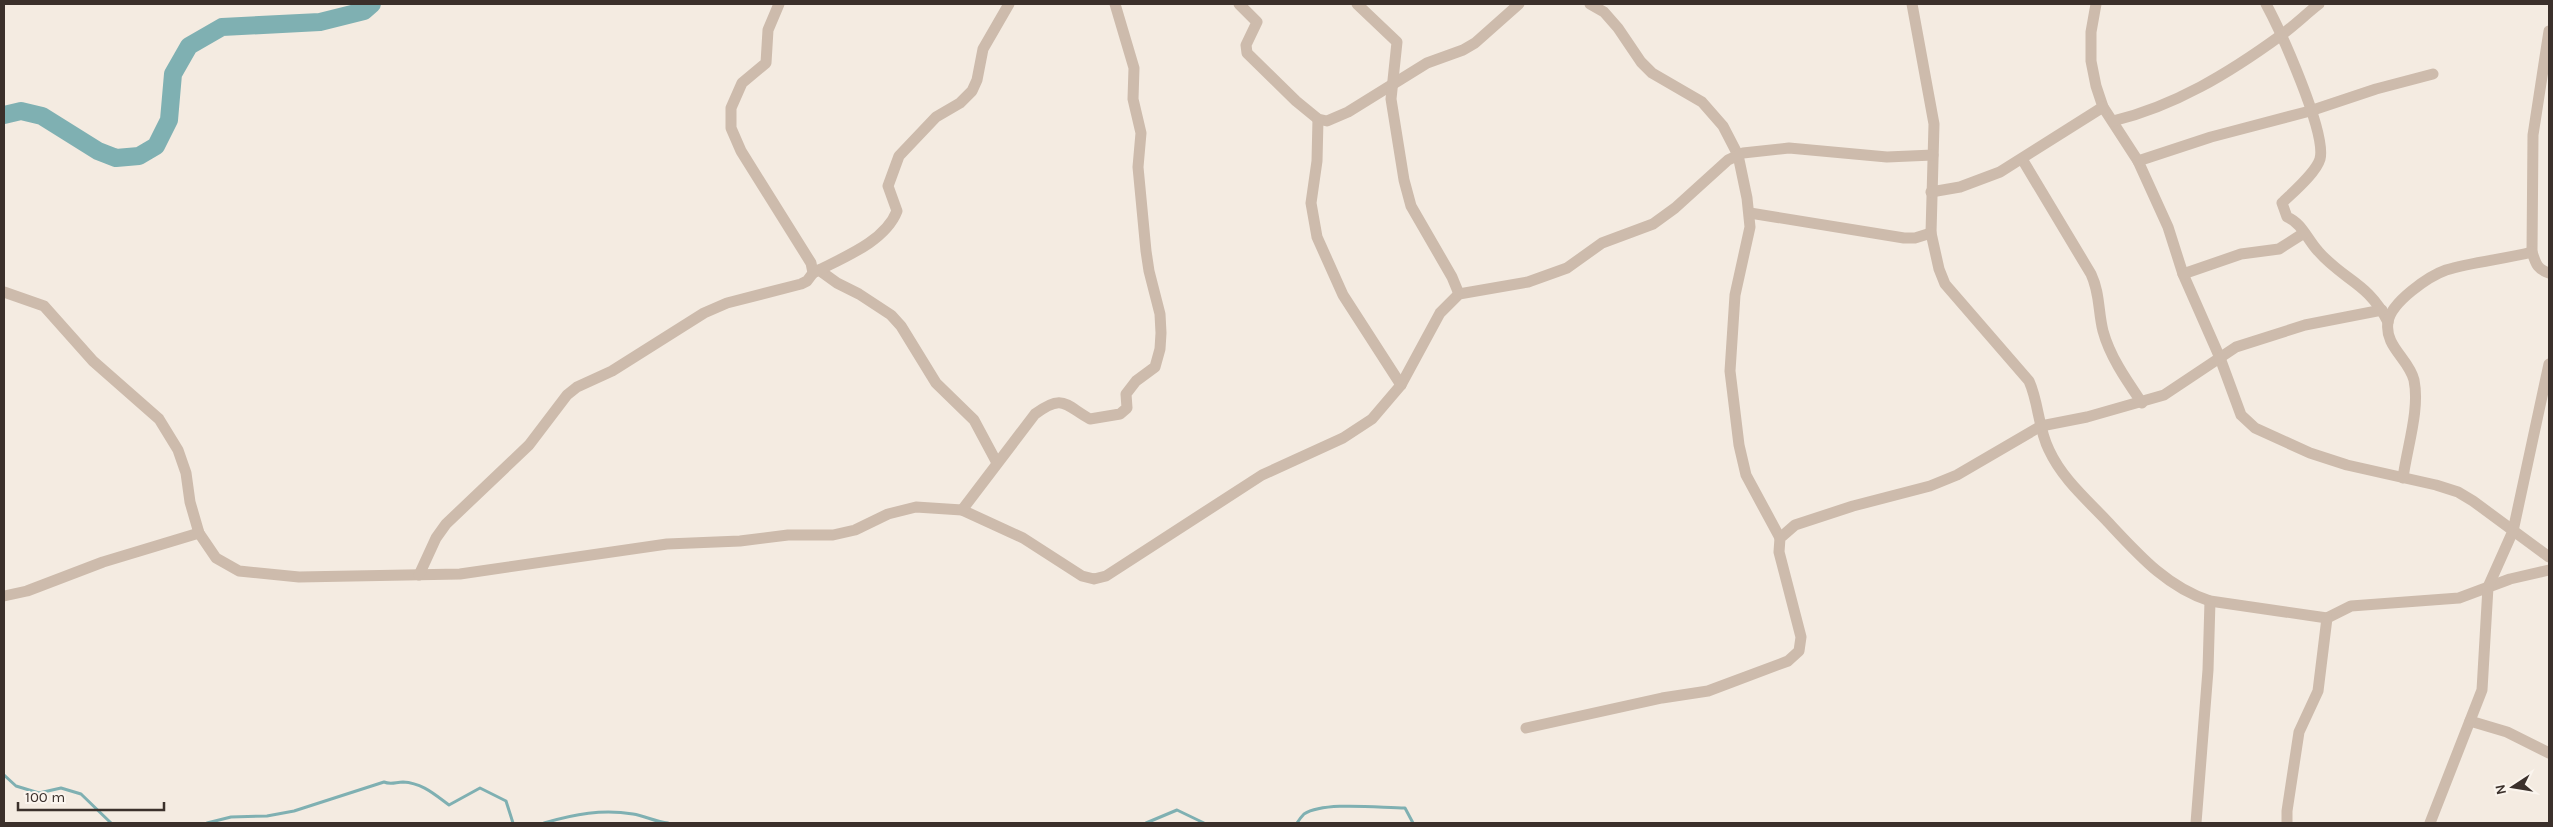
<svg xmlns="http://www.w3.org/2000/svg" width="2553" height="827" font-family="Karla,sans-serif">
<style>
.lines{fill:none;stroke-linecap:round;stroke-linejoin:round}
.stream{stroke:#7fb0b2;stroke-width:3}
.river{stroke:#7fb0b2;stroke-width:18}
.street{stroke:#cdbbac;stroke-width:11}
</style>
<rect width="100%" height="100%" fill="#f4ebe1"/>
<g class="lines">
<g class="stream">
<path d="M 4,775 L 16,786 L 39,793 L 61,788 L 81,794 L 111,823"/>
<path d="M 207,823 L 231,817 L 267,816 L 294,811 L 384,782 C 391,785 396,782 403,782 C 422,783 434,794 449,805 L 480,788 L 506,801 L 513,823"/>
<path d="M 544,823 C 575,814 602,809 633,814 C 645,816 656,822 668,823"/>
<path d="M 1146,823 L 1177,810 L 1204,823"/>
<path d="M 1297,823 C 1299,820 1302,816 1304,814 C 1325,801 1380,808 1405,808 L 1413,823"/>
</g>
<path class="river" d="M 4,115 L 21,111 L 42,116 L 98,151 L 116,158 L 139,156 L 156,146 L 169,120 L 173,74 L 189,46 L 222,27 L 320,22 L 364,11 L 372,4"/>
<g class="street">
<path d="M 1239,4 L 1257,22 L 1246,45 L 1247,53 L 1296,101 L 1318,119 L 1327,121 L 1348,112 L 1427,63 L 1463,50 L 1475,43 L 1519,4"/>
<path d="M 1357,4 L 1397,42 L 1391,99 L 1404,180 L 1411,206 L 1452,277 L 1459,294"/>
<path d="M 1590,4 L 1604,12 L 1618,28 L 1641,62 L 1652,73 L 1702,102 L 1723,126 L 1738,155 L 1747,198 L 1750,227 L 1735,295 L 1730,371 L 1739,445 L 1746,475 L 1780,538"/>
<path d="M 1912,4 L 1934,124 L 1931,233 L 1939,269 L 1945,284 L 2029,381 C 2039,403 2038,428 2049,450 C 2062,478 2085,498 2106,520 C 2137,553 2166,587 2210,601 L 2327,618 L 2351,606 L 2459,598 L 2510,579 L 2549,570"/>
<path d="M 2096,4 L 2091,32 L 2091,61 L 2096,86 L 2103,107 L 2138,161 L 2168,227 L 2183,274 L 2220,358 L 2241,415 L 2255,428 L 2310,453 L 2347,465 L 2436,485 L 2458,492 L 2473,501 L 2549,557"/>
<path d="M 2266,4 C 2280,30 2327,133 2320,159 C 2316,173 2292,193 2282,203 L 2287,217 C 2302,223 2307,239 2318,251 C 2344,281 2368,282 2388,322"/>
<path d="M 2549,31 L 2533,135 L 2532,252 C 2536,264 2537,269 2549,273"/>
<path d="M 1318,119 L 1317,161 L 1311,203 L 1317,237 L 1343,295 L 1401,385"/>
<path d="M 2113,121 C 2175,106 2229,73 2280,36 C 2294,26 2306,14 2319,4"/>
<path d="M 2022,159 L 2091,274 C 2100,293 2098,311 2103,331 C 2110,357 2127,381 2142,403"/>
<path d="M 2138,161 L 2211,137 L 2310,111 L 2376,89 L 2433,74"/>
<path d="M 1931,192 L 1960,187 L 2000,172 L 2103,107"/>
<path d="M 1750,213 L 1904,238 L 1915,238 L 1931,233"/>
<path d="M 819,270 L 837,283 L 859,294 L 891,315 L 901,326 L 936,383 L 974,420 L 997,463"/>
<path d="M 813,273 C 842,258 885,242 897,211 L 888,186 L 899,156 L 936,117 L 960,103 L 972,91 L 977,80 L 983,49 L 1009,4"/>
<path d="M 2183,274 L 2241,254 L 2279,249 L 2304,233"/>
<path d="M 4,292 L 44,306 L 93,361 L 159,419 L 178,450 L 186,473 L 190,502 L 199,533 L 216,558 L 239,571 L 299,577 L 460,574 L 667,544 L 740,541 L 788,535 L 833,535 L 855,530 L 888,514 L 916,507 L 962,510 L 1023,538 L 1082,576 L 1094,579 L 1106,576 L 1262,475 L 1343,438 L 1372,419 L 1401,385 L 1440,313 L 1459,294 L 1528,282 L 1567,268 L 1602,243 L 1653,224 L 1675,208 L 1728,160 L 1743,153 L 1789,148 L 1887,157 L 1933,155"/>
<path d="M 2403,478 C 2407,447 2420,410 2414,380 C 2409,359 2384,346 2388,322 C 2391,302 2429,276 2446,270 C 2472,262 2505,259 2532,252"/>
<path d="M 962,510 L 1035,414 C 1063,393 1065,405 1090,419 L 1120,414 L 1127,408 L 1126,394 L 1136,381 L 1155,367 L 1160,349 L 1161,333 L 1160,314 L 1149,271 L 1146,251 L 1138,167 L 1141,133 L 1133,99 L 1134,68 L 1115,4"/>
<path d="M 419,575 L 436,538 L 446,524 L 529,445 L 567,395 L 577,387 L 612,371 L 704,313 L 727,303 L 801,284 L 807,281 L 813,273 L 811,263 L 741,151 L 731,128 L 731,108 L 742,83 L 766,63 L 768,30 L 779,4"/>
<path d="M 4,596 L 27,591 L 103,562 L 199,533"/>
<path d="M 2470,721 L 2507,732 L 2549,753"/>
<path d="M 1526,728 L 1662,698 L 1708,691 L 1788,661 L 1799,651 L 1801,637 L 1779,552 L 1780,538 L 1795,525 L 1853,506 L 1930,486 L 1957,475 L 2041,426 L 2087,417 L 2164,395 L 2236,347 L 2305,325 L 2382,310"/>
<path d="M 2196,823 L 2208,670 L 2210,601"/>
<path d="M 2287,823 L 2287,811 L 2299,732 L 2318,691 L 2327,618"/>
<path d="M 2430,823 L 2482,690 L 2488,587 L 2513,531 L 2549,364"/>
</g>
</g>
<rect width="2553" height="827" fill="none" stroke="#3b302b" stroke-width="10"/>
<g transform="translate(2513 787) rotate(258)" stroke="#fbf5ee" stroke-width="4" paint-order="stroke">
<path d="M0-4L9 19L0 12L-9 19Z" fill="#3b302b"/>
<text y="-8" font-size="14" font-weight="bold" text-anchor="middle" fill="#3b302b">N</text>
</g>
<path d="M18 802v8h146v-8" fill="none" stroke="#3b302b" stroke-width="2.5"/>
<text x="25" y="802" font-size="15" fill="#3b302b" stroke="#fbf5ee" stroke-width="4" paint-order="stroke">100 m</text>
</svg>
